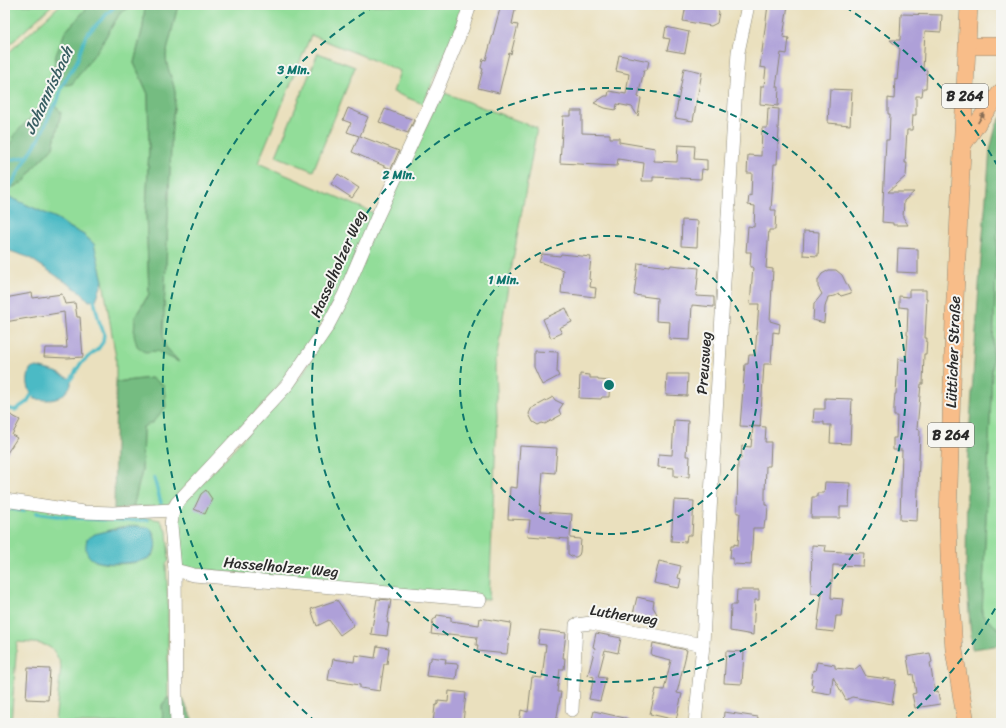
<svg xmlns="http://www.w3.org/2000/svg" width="1006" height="728" font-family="Sriracha,sans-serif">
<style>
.green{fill:#92dd99;stroke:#5e8462;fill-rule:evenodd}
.forest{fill:#75bc81;stroke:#507456}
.water{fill:#4cbac5;stroke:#3c7278}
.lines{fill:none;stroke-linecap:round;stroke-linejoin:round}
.stream{stroke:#4cbac5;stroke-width:3.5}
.building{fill:#aea0d8}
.minor-casing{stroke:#8a8674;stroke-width:14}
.major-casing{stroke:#8a8674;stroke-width:18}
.minor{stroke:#fff;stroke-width:13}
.major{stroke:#f8bd89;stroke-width:17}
.oneway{fill:#876d55}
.ring{fill:none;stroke:#0f766e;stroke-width:2;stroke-dasharray:7 5}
.labels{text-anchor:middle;stroke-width:4;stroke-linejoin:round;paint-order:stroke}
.shield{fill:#f6f6f2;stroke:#686867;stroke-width:1}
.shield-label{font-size:14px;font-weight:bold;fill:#2b2b2b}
.street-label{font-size:15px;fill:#2b2b2b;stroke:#f6f6f2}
.water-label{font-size:16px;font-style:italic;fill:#375d61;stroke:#f6f6f2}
.centre{fill:#0f766e;stroke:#f6f6f2;stroke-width:2}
.ring-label{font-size:12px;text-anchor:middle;font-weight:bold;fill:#0f766e;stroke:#f6f6f2;stroke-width:4;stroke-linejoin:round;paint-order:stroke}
</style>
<rect width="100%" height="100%" fill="#f6f6f2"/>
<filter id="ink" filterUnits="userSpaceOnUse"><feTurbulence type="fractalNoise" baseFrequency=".025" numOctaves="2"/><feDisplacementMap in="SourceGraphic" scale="8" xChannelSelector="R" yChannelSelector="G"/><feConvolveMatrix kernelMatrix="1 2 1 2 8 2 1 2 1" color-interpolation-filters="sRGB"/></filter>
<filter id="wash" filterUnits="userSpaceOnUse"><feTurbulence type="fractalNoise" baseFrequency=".012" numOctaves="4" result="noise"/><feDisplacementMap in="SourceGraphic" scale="16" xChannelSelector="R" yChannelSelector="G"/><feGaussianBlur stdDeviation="0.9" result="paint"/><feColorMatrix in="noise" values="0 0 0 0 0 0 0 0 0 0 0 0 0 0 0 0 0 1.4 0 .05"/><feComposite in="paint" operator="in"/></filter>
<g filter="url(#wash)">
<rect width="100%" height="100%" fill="#eae0be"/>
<g class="green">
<path d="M 5,5 L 52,5 L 5,49 Z"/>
<path d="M 60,5 L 90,5 L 65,32 L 67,85 L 71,84 L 99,48 L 120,13 L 132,5 L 145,5 L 143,27 L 134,63 L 148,94 L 149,148 L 146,212 L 149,294 L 135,317 L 157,351 L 178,361 L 165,346 L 163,335 L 172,123 C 173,113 176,101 175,92 C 173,79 166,68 166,55 L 178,5 L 465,5 L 459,23 L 423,104 L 393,92 L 400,71 L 311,35 L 258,163 L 374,213 L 339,294 L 291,374 L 167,506 L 133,507 L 142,471 L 143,426 L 153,422 L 151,378 L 116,382 L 116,358 L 103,281 L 94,244 L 84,235 L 67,226 L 58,219 L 5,195 L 5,185 L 11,188 L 24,182 L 35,166 L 53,147 L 61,113 L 9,150 L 5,156 L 5,56 Z"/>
<path d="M 318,53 L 355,67 L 313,171 L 276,156 Z"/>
<path d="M 442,92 L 537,128 L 506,298 L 495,368 L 497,416 L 489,600 L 180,567 L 177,525 L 178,509 L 303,374 L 381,218 Z"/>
<path d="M 1000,174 L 1001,174 L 1001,631 L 982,615 Z"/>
<path d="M 5,504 L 149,518 L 160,520 L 167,531 L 169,561 L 166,564 L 168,605 L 168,697 L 162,705 L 163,723 L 55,723 L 61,666 C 59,660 55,650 49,647 C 42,642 25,643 17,642 L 11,723 L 5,723 ZM 139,526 L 154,533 C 155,539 157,550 153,555 C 143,565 107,566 95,561 L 91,536 L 120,527 Z"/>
</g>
<g class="forest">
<path d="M 90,5 L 132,5 L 120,13 L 99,48 L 72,84 C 65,86 56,84 52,78 L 56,55 L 65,32 Z"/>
<path d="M 145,5 L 178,5 L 166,55 C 166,68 173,79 175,92 C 176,101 173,113 172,123 L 163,335 L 165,346 L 179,362 L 157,351 L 145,352 L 137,346 L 134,335 L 135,317 L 149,294 L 146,212 L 149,148 L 148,94 L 134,63 L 143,27 Z"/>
<path d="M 45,107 L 57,107 L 61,113 L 53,147 L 35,166 L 24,182 L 11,188 L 5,185 L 5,156 L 15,134 L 30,118 Z"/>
<path d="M 1001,117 L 1001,174 L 1000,174 L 982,615 L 1001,631 L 1001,645 L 972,649 L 966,576 L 967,469 L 980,271 L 990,150 L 996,126 Z"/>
<path d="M 151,378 L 164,385 L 166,407 L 153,422 L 143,427 L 142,471 L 133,507 L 114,509 L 116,382 Z"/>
<path d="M 168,698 L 183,699 L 194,723 L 163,723 L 162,705 Z"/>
</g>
<g class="water">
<path d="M 5,195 L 58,219 L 67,226 L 84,235 L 94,244 L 103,281 L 96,300 L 89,301 L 82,293 L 28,257 L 7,250 L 5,252 Z"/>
<path d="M 37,367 L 56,372 L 71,379 L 71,385 C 61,401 53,401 35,399 C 27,387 26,383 30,369 Z"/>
<path d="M 128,526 L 139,526 L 150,528 C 155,534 158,547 153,554 C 147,562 133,562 124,563 C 107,564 80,565 87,539 L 95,534 Z"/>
</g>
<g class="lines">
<g class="stream">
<path d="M 5,161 L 29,156"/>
<path d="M 5,199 L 5,195 L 41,135 L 52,109 L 58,100 L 62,86 L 77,61 L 86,35 L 116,5"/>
<path d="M 66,381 L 71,379 L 81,363 L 98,349 L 103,342 L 104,333 L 99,321 L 93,296"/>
<path d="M 5,408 L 15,410 L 27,402 L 32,394 L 36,393"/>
<path d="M 154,478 L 161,503"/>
<path d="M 5,508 L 24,511"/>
<path d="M 36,513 C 73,519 111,521 148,520"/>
</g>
</g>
<g id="blocks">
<g class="building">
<path d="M 501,5 L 516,5 L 512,24 L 518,25 L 511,54 L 509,53 L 499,93 L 478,88 L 483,69 L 481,68 L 483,59 L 486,60 Z"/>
<path d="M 686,5 L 715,6 L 719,12 L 717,23 L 711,26 L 683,21 Z"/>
<path d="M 768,5 L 788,5 L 783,37 L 789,38 L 787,54 L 781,53 L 776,87 L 779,87 L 778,106 L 760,104 L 761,86 L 764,86 L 766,68 L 760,67 Z"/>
<path d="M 901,14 L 942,15 L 941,32 L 925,31 L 923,70 L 927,70 L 926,88 L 923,88 L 922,96 L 916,96 L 916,115 L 913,115 L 912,130 L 907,130 L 905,163 L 907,163 L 906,176 L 888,192 L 914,192 L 904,201 L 903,217 L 908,225 L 893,225 L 893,223 L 882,222 L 886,140 L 889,140 L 890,114 L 888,114 L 888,98 L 894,99 L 895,79 L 897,80 L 900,49 L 890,40 L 900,40 Z"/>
<path d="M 666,27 L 689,32 L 685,53 L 667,50 L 670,39 L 664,38 Z"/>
<path d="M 619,55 L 649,61 L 647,70 L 644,70 L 638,97 L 641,98 L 638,116 L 632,107 L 617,104 L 616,110 L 605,108 L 594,103 L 605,96 L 608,96 L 609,91 L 626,94 L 629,74 L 616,71 Z"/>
<path d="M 684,68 L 702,72 L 693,121 L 675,118 Z"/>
<path d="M 830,89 L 852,90 L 850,125 L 828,123 Z"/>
<path d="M 348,108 L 368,117 L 360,136 L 399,151 L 391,169 L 352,152 L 359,136 L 347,132 L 351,123 L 343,120 Z"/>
<path d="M 768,108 L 779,109 L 778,129 L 779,129 L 777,164 L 774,164 L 771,210 L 776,210 L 775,230 L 769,230 L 766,268 L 773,269 L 770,321 L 780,324 L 779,333 L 773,332 L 771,364 L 764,364 L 760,427 L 740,426 L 745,364 L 748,364 L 749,355 L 755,355 L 759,304 L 750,304 L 753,267 L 750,267 L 751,252 L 746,252 L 748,226 L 754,227 L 755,206 L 748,205 L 749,195 L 751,196 L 752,173 L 747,173 L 748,155 L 761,156 L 762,128 L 767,128 Z"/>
<path d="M 385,109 L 414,120 L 408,133 L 379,122 Z"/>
<path d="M 571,111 L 582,111 L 582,133 L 610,134 L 610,138 L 619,138 L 619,142 L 655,148 L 654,161 L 677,162 L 678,145 L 695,146 L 694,159 L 707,160 L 707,170 L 702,169 L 701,179 L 653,177 L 653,181 L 642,181 L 644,163 L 618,159 L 617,166 L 560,163 L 563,116 L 571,116 Z"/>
<path d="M 338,174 L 359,188 L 352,198 L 331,184 Z"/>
<path d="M 682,220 L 698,221 L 697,247 L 681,246 Z"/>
<path d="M 804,231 L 819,232 L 818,256 L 803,255 Z"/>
<path d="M 898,248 L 918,249 L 918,273 L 897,272 Z"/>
<path d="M 542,254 L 560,256 L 561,254 L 591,257 L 589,279 L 591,280 L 590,287 L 596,288 L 595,297 L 561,293 L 563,270 L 539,262 Z"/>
<path d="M 638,263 L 670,267 L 671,265 L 699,268 L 696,296 L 714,297 L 714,307 L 692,305 L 690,340 L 669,339 L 670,322 L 656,321 L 657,298 L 634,295 Z"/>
<path d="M 829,270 L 836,270 L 842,275 L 851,293 L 841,296 L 839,294 L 835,296 L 828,297 L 825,307 L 824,323 L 813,320 L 814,304 L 822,294 L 818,287 L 818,280 L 822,274 Z"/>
<path d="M 909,290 L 926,290 L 926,298 L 927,298 L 925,338 L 927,338 L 926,354 L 924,354 L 923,384 L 921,384 L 917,429 L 920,430 L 917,521 L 900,520 L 902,450 L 893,450 L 893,438 L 896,438 L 897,416 L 894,416 L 894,406 L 895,394 L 896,394 L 898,359 L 906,360 L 908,335 L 907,335 L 908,308 L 899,307 L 899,296 L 909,297 Z"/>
<path d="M 32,293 L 33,298 L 62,294 L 65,304 L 75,303 L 77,317 L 80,317 L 83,357 L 68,358 L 44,357 L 45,348 L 67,348 L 64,312 L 5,322 L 5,298 Z"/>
<path d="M 566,308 L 572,322 L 559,328 L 562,333 L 551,338 L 543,319 Z"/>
<path d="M 534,351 L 558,352 L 557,372 L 559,376 L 542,385 L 534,367 Z"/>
<path d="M 580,374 L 590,375 L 590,378 L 598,378 L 598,380 L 610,381 L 609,397 L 602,397 L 601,399 L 579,398 Z"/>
<path d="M 667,374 L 688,374 L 687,396 L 666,395 Z"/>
<path d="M 553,397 L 555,400 L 563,404 L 559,410 L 561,415 L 545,424 L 542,423 L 538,425 L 533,422 L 529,414 L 531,409 Z"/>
<path d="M 825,398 L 852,399 L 850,444 L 830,443 L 831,425 L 824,425 L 824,422 L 813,422 L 814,409 L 825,409 Z"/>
<path d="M 9,414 L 20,420 L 12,435 L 17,438 L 5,456 L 5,421 Z"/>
<path d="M 674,420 L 688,421 L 686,456 L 690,456 L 689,477 L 674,476 L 674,468 L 658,467 L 659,454 L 672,455 Z"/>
<path d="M 753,426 L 766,427 L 765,442 L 771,442 L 770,466 L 766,466 L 765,493 L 765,505 L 768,505 L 767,520 L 765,520 L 764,528 L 753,528 L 751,565 L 733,564 L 733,558 L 730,558 L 731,546 L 734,546 L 734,544 L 738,545 L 740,513 L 737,513 L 738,459 L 741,459 L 742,446 L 751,447 Z"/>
<path d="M 520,446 L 557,448 L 555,473 L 543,472 L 540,512 L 572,514 L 570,538 L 581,539 L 580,552 L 579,555 L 576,557 L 573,557 L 568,554 L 568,539 L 528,536 L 530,520 L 508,519 L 510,487 L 517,488 Z"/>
<path d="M 825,482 L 850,483 L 849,507 L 840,507 L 840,518 L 811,518 L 812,497 L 817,497 L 817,493 L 824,493 Z"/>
<path d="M 206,490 L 212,499 L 205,514 L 194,509 L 201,494 Z"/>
<path d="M 674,500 L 694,501 L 692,535 L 687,535 L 686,542 L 671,541 Z"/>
<path d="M 812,545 L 826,546 L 825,551 L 864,553 L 863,566 L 833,565 L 831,598 L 843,599 L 841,616 L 836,616 L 834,632 L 817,630 L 822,593 L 811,593 Z"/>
<path d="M 659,561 L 681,566 L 678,578 L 681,579 L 679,588 L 654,583 Z"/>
<path d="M 737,590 L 759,590 L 759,600 L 755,600 L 753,635 L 730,631 L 731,605 L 736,605 Z"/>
<path d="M 637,597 L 654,601 L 653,607 L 657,614 L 650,618 L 633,614 Z"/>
<path d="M 377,599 L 391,600 L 387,623 L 389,623 L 387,636 L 371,634 Z"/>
<path d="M 337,600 L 354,625 L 340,635 L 329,620 L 317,626 L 311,609 Z"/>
<path d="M 437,615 L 451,617 L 451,621 L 479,625 L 480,618 L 511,623 L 507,654 L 477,651 L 478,645 L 476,645 L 477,637 L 449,634 L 448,636 L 431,634 L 433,620 L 436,618 Z"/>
<path d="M 540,630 L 566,633 L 563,658 L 565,658 L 564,669 L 560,669 L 557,692 L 561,692 L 556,723 L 519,723 L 521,710 L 528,712 L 532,677 L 542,678 L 546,645 L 538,644 Z"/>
<path d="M 596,633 L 621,638 L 618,653 L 605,650 L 598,677 L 606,678 L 600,701 L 589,699 L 594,677 L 588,675 L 595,648 L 593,647 Z"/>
<path d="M 653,643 L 687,650 L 677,693 L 682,694 L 676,720 L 650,714 L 656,689 L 664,690 L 671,660 L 651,655 Z"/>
<path d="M 377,646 L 389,648 L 387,664 L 384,664 L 380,691 L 360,688 L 360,685 L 328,680 L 330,668 L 331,668 L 333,659 L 354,662 L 355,655 L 375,658 Z"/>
<path d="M 726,651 L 744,652 L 742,684 L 724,683 Z"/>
<path d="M 930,653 L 932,662 L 930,663 L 935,692 L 938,691 L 940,704 L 915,708 L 912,694 L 916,693 L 913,674 L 910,675 L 907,657 Z"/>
<path d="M 431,657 L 446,659 L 445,663 L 458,664 L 456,679 L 426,676 L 428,662 L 431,660 Z"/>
<path d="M 817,662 L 835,665 L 835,668 L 854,670 L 860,665 L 866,676 L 896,680 L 892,704 L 852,697 L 846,700 L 833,677 L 831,694 L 812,691 L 813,685 L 811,684 L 813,670 L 815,671 Z"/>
<path d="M 28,668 L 50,669 L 48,700 L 26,699 Z"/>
<path d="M 449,691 L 466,693 L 463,723 L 433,723 L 435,706 L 438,704 L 438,701 L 448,702 Z"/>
<path d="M 594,711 L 629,719 L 629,723 L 591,723 Z"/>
<path d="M 724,712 L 758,717 L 757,723 L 723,723 Z"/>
</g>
</g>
</g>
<g filter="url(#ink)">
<use href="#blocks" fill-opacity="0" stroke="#8a8674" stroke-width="1"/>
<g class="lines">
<g class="minor-casing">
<g id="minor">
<path d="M 5,500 L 83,512 L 113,513 L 173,510"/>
<path d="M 175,570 L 194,575 L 480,600"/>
<path d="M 572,710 L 576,625 L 591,623 L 703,645"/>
<path d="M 177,723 L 176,698 L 175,570 L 171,525 L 173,510 L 177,503 L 288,384 L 327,327 L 344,295 L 378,215 L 438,87 L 462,29 L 470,5"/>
<path d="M 695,723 L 703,645 L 706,577 L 738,52 L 748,5"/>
</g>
</g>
<g class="major-casing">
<g id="major">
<path d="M 968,46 L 1001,46"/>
<path d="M 962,146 L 986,111 L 1001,92"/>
<path d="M 966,723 L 954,650 L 950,588 L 948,519 L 954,319 L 969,5"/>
</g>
</g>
<use href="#minor" class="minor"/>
<use href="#major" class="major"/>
</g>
<defs><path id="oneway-solid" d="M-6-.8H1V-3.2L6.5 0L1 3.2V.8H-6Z"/></defs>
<use class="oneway" href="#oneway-solid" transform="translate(981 118) rotate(-56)"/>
</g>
<g class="ring">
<circle cx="609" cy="385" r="149"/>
<circle cx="609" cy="385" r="297"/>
<path d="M1001 598A446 446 0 0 1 902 722M316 722A446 446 0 0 1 373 7M845 7A446 446 0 0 1 1001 172"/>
</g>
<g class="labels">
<g class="shield">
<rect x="942" y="84" width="46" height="24" rx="3"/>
<rect x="928" y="423" width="46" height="24" rx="3"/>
</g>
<g class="shield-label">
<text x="965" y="101">B 264</text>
<text x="951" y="440">B 264</text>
</g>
<g class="street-label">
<text transform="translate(338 264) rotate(-66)" y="5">Hasselholzer Weg</text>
<text transform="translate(953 352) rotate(-88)" y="5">Lütticher Straße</text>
<text transform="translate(704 363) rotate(-86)" y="5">Preusweg</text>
<text transform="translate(281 567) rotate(5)" y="5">Hasselholzer Weg</text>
<text transform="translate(624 615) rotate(9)" y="5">Lutherweg</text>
</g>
<g class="water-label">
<text transform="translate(48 90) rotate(-65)" y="6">Johannisbach</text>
</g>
</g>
<circle cx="609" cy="385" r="6" class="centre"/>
<g class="ring-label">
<text x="294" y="74">3 Min.</text>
<text x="399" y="179">2 Min.</text>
<text x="504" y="284">1 Min.</text>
</g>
<rect width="1006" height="728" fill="none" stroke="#f6f6f2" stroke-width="20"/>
</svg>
